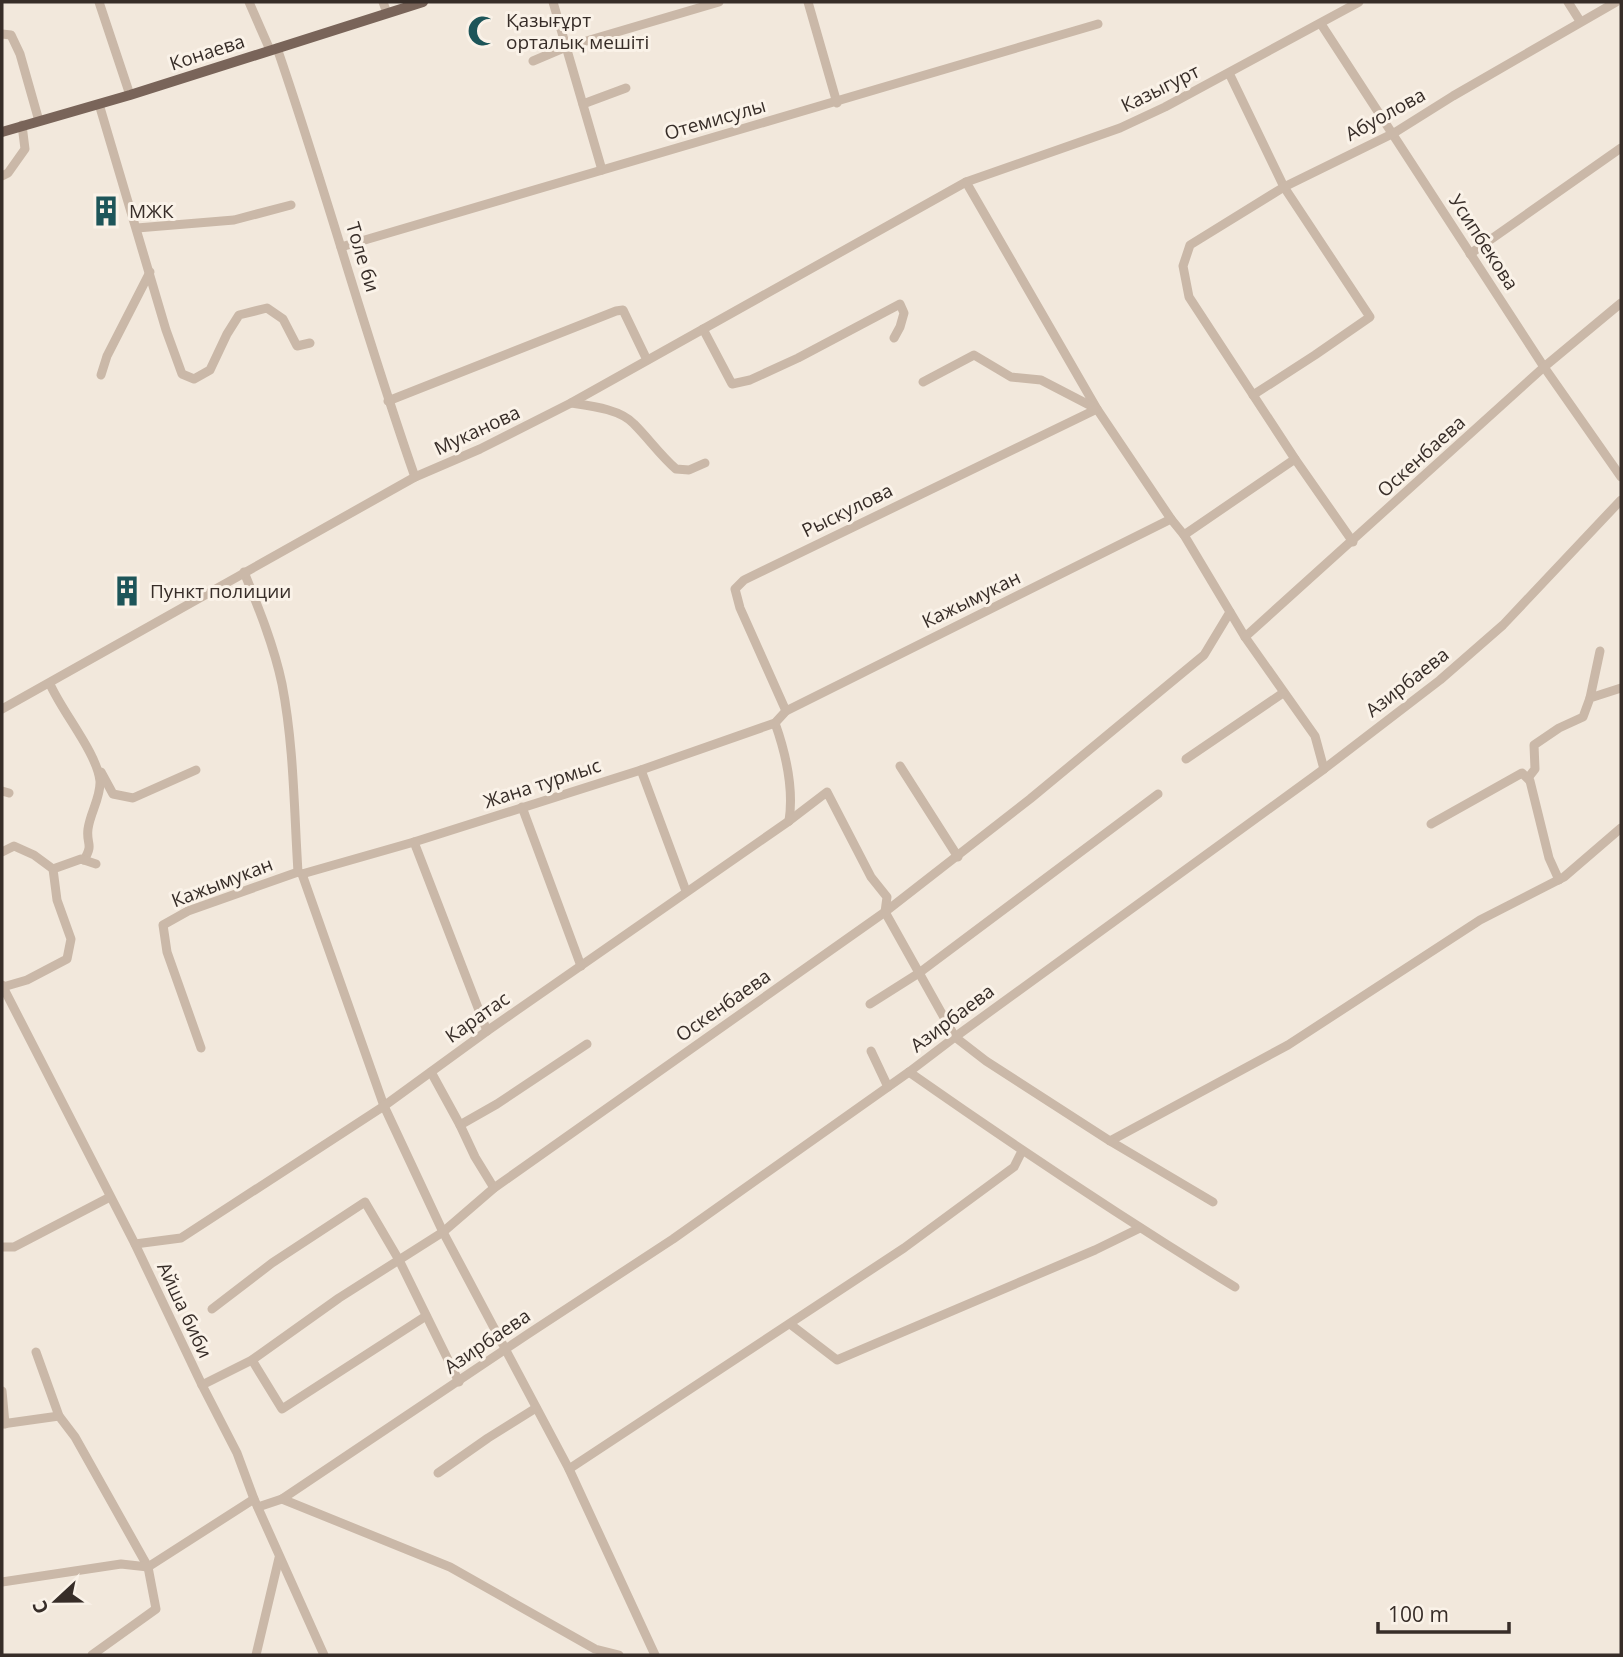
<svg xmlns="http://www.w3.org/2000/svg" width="1623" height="1657" font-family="'Open Sans',sans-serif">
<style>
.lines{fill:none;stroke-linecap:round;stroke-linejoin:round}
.minor{stroke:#cab8a8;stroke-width:9}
.major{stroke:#796459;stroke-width:10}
.labels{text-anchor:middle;stroke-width:6;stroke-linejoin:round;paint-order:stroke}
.poi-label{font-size:19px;fill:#372d28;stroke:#faf2e8;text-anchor:start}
.street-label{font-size:19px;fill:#372d28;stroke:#faf2e8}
</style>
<rect width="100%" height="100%" fill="#f2e8dc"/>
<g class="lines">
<g class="minor">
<path d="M 99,2 L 130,95"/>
<path d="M 249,2 L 270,50"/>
<path d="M 383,2 L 387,13"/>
<path d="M 553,2 L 602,170"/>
<path d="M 808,2 L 837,103"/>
<path d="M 1568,2 L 1580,21"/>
<path d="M 1321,24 L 1544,367 L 1621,477"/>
<path d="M 2,34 L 11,35 L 20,54 L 39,121"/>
<path d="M 277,48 C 326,190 365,335 415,477"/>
<path d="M 533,61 L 566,47 L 719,2"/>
<path d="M 1229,73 L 1284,187 L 1370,317 L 1315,355 L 1253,395"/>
<path d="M 99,104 L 166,330 L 182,374 L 194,379 L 210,370 L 227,334 L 239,315 L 267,308 L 283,319 L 297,346 L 310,343"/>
<path d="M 583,104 L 626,88"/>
<path d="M 2,176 L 8,173 L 25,149 L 22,125"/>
<path d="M 966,182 L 1097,409 L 1171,519 L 1184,535 L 1245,637 L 1315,736 L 1324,769"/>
<path d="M 137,228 L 234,220 L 291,205"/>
<path d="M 341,247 L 1098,24"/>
<path d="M 1470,254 L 1621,148"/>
<path d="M 703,329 L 732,384 L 750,380 L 798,358 L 900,304 L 904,313 L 900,327 L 894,338"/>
<path d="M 101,375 L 107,356 L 150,272"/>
<path d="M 923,382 L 974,355 L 1011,377 L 1041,380 L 1095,408"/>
<path d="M 388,401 L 616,311 L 623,310 L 647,360"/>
<path d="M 571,403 C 591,406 620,409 634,424 C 649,439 660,455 676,469 L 689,470 L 705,463"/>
<path d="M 1184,535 L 1295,459"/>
<path d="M 1353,542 L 1295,459 L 1189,297 L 1183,266 L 1190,245 L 1284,187 L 1394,133 L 1453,96 L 1616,2"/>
<path d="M 244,572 C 259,609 274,646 282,684 C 294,746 294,810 298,872 L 302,874 L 384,1106 L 443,1232 L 569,1469 L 655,1655"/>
<path d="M 1245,637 L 1544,367 L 1621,303"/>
<path d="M 50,684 C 62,712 97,753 100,781 C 101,797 90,813 88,829 C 86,845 94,843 84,860"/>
<path d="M 1590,698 L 1600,651"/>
<path d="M 2,709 L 415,477 L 480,449 L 571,403 L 966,182 L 1120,128 L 1165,107 L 1359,2"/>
<path d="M 786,711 L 740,608 L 735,589 L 744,580 L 1097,409"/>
<path d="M 775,723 C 786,754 794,789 789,821"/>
<path d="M 1186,759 L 1283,693"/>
<path d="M 900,766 L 958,857"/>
<path d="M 641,770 L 686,891"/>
<path d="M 101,772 L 113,794 L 133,798 L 196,770"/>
<path d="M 1528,778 L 1535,769 L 1534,745 L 1559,728 L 1583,717 L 1590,698 L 1621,688"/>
<path d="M 2,791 L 9,793"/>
<path d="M 522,807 L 581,966"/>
<path d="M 1431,824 L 1522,773 L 1530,781 L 1549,858 L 1559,880"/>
<path d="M 414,842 L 487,1031"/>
<path d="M 2,852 L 14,846 L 34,855 L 53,869"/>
<path d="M 302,874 L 414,842 L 641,770 L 775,723 L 786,711 L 1171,519"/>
<path d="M 2,985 L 135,1244 L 202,1385 L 237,1453 L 254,1499 L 324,1655"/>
<path d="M 3,987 L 27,980 L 67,959 L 71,939 L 57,900 L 53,869 L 81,859 L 96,864"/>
<path d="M 870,1004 L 919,973 L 1158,794"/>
<path d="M 201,1048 L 167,952 L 163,925 L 188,911 L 298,872"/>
<path d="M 871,1051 L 888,1087"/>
<path d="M 431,1072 L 460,1125 L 497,1104 L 587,1044"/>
<path d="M 909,1072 C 1016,1147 1124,1219 1235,1287"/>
<path d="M 460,1125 L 475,1157 L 494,1188"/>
<path d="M 1110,1141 L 1288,1045 L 1480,920 L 1564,877 L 1621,828"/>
<path d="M 135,1244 L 181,1238 L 384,1106 L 487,1031 L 789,821 L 827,792 L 871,877 L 887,897 L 885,912 L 955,1037 L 986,1061 L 1110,1141 L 1213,1202"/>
<path d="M 2,1247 L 14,1247 L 110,1197"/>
<path d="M 212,1309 L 272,1263 L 365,1202 L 399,1260 L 459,1382"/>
<path d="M 790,1324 L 837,1360 L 1095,1250 L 1140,1228"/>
<path d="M 36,1352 L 59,1416 L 75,1437 L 148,1567 L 156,1609 L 92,1655"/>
<path d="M 252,1360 L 282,1409 L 426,1316"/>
<path d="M 202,1385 L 252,1360 L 339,1298 L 443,1232 L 494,1188 L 885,912 L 1030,799 L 1204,655 L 1230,612"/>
<path d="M 2,1391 L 5,1424"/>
<path d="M 2,1424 L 59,1416"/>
<path d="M 569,1469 L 904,1248 L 1014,1167 L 1022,1151"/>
<path d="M 438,1473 L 488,1438 L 536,1408"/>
<path d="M 282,1499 L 450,1567 L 595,1649 L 619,1655"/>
<path d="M 258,1507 L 282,1499 L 528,1334 L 673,1239 L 909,1072 L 955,1037 L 1324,769 L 1440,680 L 1503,625 L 1621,500"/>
<path d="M 2,1582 L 121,1564 L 148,1567 L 254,1499"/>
<path d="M 256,1655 L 279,1558"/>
</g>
<path class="major" d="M 2,132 L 130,95 L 423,2"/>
</g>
<defs>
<g id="mosque-bare" transform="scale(2.415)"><path d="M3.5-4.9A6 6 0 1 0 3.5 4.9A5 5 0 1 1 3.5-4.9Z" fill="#1d5559" stroke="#faf2e8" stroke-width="2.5" paint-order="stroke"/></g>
<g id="building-bare" transform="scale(2.415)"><path d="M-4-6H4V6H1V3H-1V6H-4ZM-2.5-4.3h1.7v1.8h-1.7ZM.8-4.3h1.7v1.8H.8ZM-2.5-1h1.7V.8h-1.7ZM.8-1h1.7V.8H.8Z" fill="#1d5559" stroke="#faf2e8" stroke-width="2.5" paint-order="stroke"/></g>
</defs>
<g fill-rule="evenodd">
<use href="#mosque-bare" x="483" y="31"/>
<use href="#building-bare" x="106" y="211"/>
<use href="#building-bare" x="127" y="591"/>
</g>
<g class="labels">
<g class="poi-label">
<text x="506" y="27">Қазығұрт<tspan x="506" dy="22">орталық мешіті</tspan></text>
<text x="129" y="218">МЖК</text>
<text x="150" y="598">Пункт полиции</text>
</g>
<g class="street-label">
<text transform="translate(207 52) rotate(-18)" y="7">Конаева</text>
<text transform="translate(1160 88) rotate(-26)" y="7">Казыгурт</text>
<text transform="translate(1385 114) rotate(-29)" y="7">Абуолова</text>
<text transform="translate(715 119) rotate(-16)" y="7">Отемисулы</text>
<text transform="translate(1484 242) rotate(57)" y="7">Усипбекова</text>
<text transform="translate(363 257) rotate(73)" y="7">Толе би</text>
<text transform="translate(477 430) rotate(-25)" y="7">Муканова</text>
<text transform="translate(1421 456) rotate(-42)" y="7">Оскенбаева</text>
<text transform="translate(847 510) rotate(-26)" y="7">Рыскулова</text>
<text transform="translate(971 599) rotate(-26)" y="7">Кажымукан</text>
<text transform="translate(1407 682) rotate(-38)" y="7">Азирбаева</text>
<text transform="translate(542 783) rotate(-18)" y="7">Жана турмыс</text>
<text transform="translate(222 882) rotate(-21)" y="7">Кажымукан</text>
<text transform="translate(723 1005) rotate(-35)" y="7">Оскенбаева</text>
<text transform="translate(477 1017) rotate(-35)" y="7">Каратас</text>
<text transform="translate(952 1018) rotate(-37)" y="7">Азирбаева</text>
<text transform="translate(185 1310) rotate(65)" y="7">Айша биби</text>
<text transform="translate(487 1341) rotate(-34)" y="7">Азирбаева</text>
</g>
</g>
<rect width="1623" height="1657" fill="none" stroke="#372d28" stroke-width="7"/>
<g transform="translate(56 1601) rotate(248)" stroke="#faf2e8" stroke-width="5" paint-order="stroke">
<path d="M0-5L12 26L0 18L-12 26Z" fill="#372d28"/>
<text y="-10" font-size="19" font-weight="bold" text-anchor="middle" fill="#372d28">С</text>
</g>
<path d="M1378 1622v10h131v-10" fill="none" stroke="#372d28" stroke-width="3.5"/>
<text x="1388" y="1622" font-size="21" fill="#372d28" stroke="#faf2e8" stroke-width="5" paint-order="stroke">100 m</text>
</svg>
